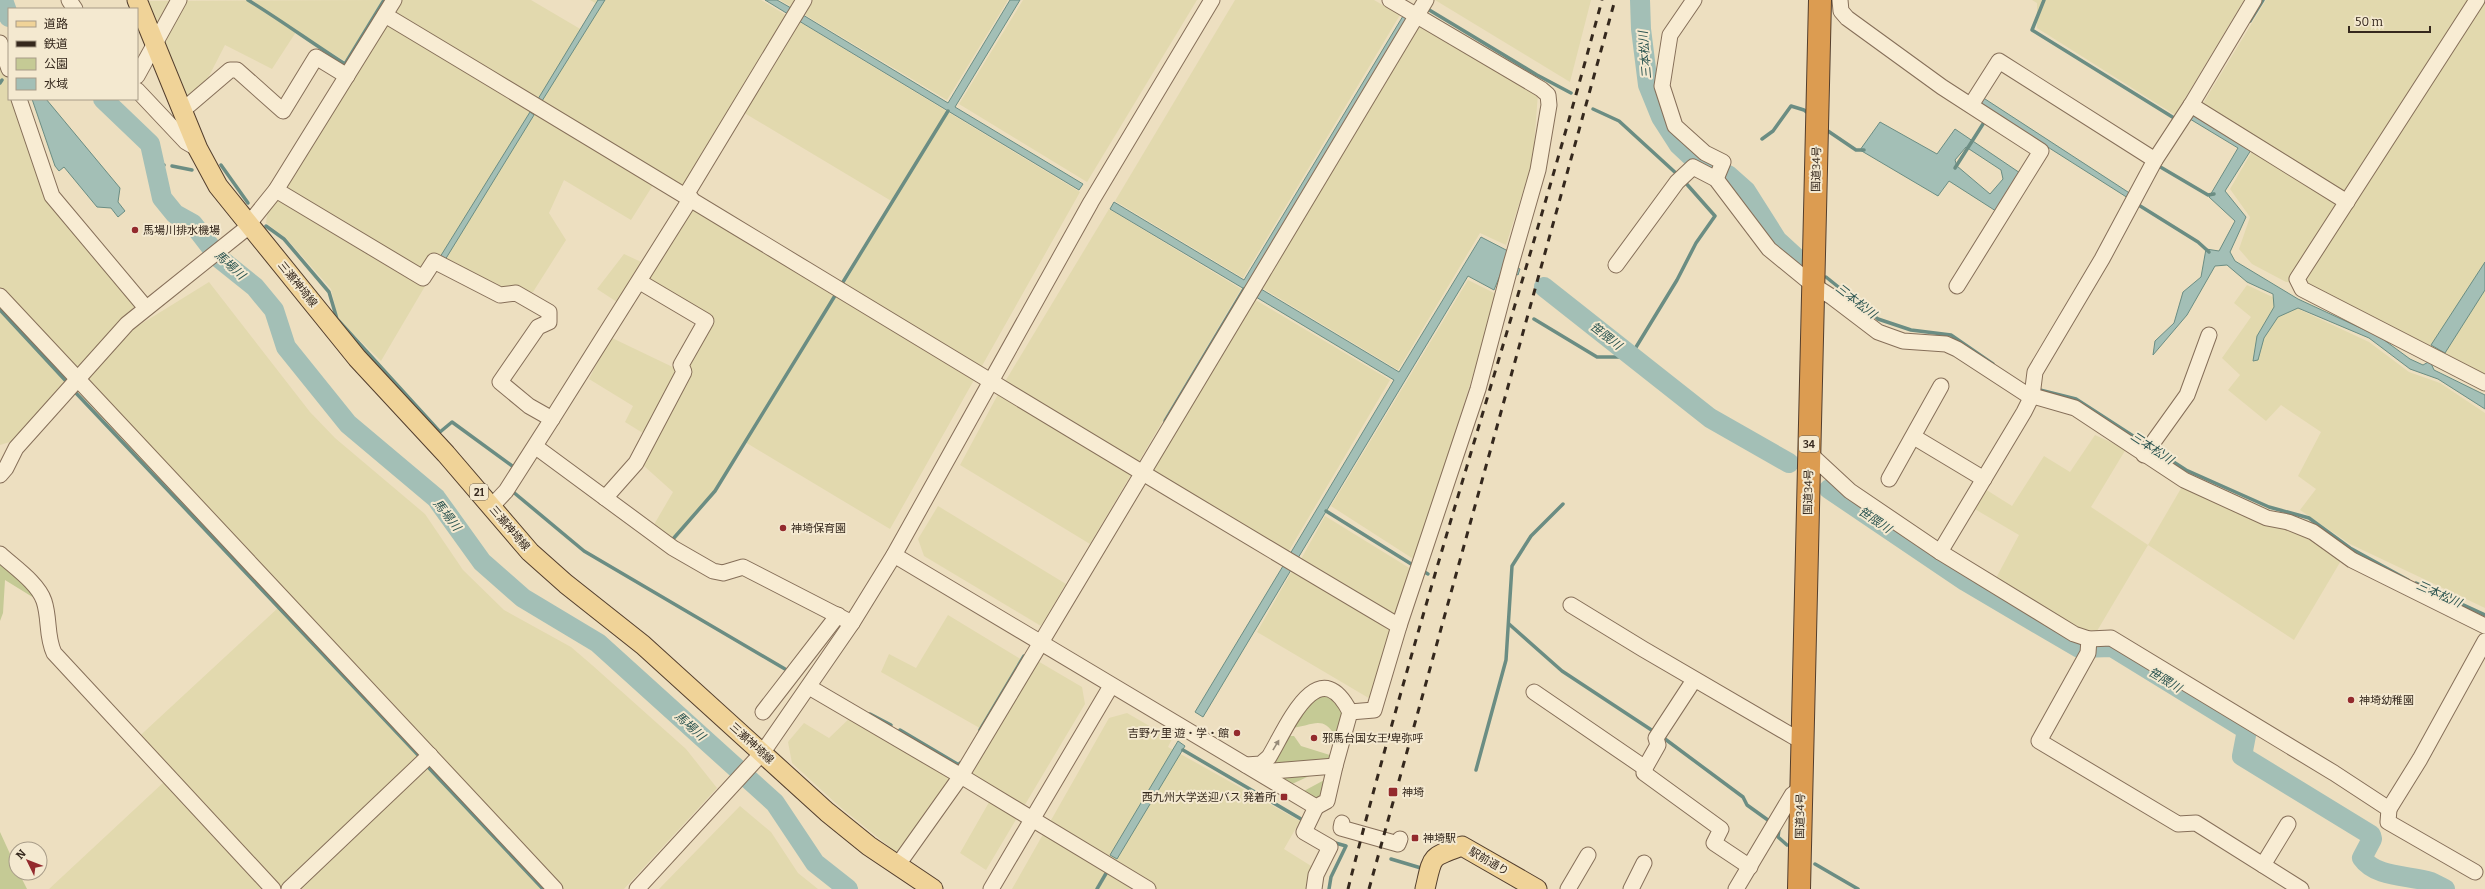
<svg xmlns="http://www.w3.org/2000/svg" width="2485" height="889" font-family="Bitter,'Noto Sans JP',serif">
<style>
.farmland{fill:#e2d9ae}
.green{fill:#c5ca95}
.water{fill:#a3bfb6;stroke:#6b8d83;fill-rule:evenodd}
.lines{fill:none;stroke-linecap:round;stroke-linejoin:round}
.stream{stroke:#6b8d83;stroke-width:3.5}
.river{stroke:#a3bfb6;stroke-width:20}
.minor-casing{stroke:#866f59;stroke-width:17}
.major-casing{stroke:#533e2d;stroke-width:21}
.highway-casing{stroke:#533e2d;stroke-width:24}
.minor{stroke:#f8ecd3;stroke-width:15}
.major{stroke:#f0d398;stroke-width:19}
.highway{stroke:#dc9c51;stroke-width:22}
.rail{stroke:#35281d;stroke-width:3;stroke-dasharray:7 7;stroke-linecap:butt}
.oneway{fill:#968a78}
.poi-dot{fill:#932a2d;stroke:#f4e9d0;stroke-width:1.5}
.labels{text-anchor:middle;stroke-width:4;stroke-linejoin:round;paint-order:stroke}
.shield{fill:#f4e9d0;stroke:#6e6253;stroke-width:1}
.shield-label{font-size:10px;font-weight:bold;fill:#35281d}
.street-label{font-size:11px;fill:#35281d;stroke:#f4e9d0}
.poi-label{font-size:11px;fill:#35281d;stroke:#f4e9d0;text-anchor:start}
.water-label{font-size:12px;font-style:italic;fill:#2c5551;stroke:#f4e9d0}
</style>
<rect width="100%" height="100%" fill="#eddfc0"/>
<g class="farmland">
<path d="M 382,0 L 345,61 L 296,32 L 272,69 L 225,45 L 207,80 L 188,97 L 147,1 Z"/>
<path d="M 401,0 L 531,0 L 582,30 L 597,4 L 590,0 L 761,0 L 789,17 L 685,190 L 660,174 L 631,220 L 564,180 L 549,213 L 566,240 L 533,292 L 500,291 L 441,259 L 381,361 L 338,319 L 331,289 L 286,238 L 266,223 L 268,207 Z"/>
<path d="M 780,0 L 1008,0 L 947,100 Z"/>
<path d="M 1023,0 L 1197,0 L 1087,182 L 959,104 Z"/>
<path d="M 1235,0 L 1374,0 L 1400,15 L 1243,278 L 1115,201 Z"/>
<path d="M 1435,0 L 1591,0 L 1570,82 Z"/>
<path d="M 2032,0 L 2244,0 L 2175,115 L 2037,28 L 2037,3 Z"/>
<path d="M 2266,0 L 2485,0 L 2485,378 L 2304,283 L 2286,282 L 2252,264 L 2239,249 L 2250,217 L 2230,189 L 2258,141 L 2202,105 Z"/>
<path d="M 798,21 L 1080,192 L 890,529 L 745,442 L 716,491 L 673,543 L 652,528 L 673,492 L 634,457 L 646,435 L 625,422 L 633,406 L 589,379 L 610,337 L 681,371 L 710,320 L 635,277 L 617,302 L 597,289 L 624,254 L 652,267 L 697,199 L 843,286 L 893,202 L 741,111 Z"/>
<path d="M 1420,26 L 1538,93 L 1533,160 L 1506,245 L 1480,233 L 1398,370 L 1262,288 Z"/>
<path d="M 0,59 L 9,85 L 9,99 L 14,99 L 48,198 L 137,304 L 13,441 L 0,445 Z"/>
<path d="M 1109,209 L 1241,289 L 1090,544 L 960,465 L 1003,385 Z"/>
<path d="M 1468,280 L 1498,295 L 1415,560 L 1331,506 Z"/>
<path d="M 209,282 L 310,412 L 335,438 L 425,514 L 463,570 L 504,610 L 571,647 L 592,665 L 686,749 L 717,788 L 624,889 L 49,889 L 165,781 L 131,744 L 279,607 L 77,391 L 133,329 Z"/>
<path d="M 2247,285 L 2369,342 L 2409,372 L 2440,383 L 2485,413 L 2485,608 L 2350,544 L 2300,510 L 2316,489 L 2298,476 L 2321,432 L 2281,405 L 2266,421 L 2228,390 L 2240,375 L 2222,358 L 2251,317 L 2234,303 Z"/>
<path d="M 1254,299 L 1390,380 L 1287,554 L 1152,470 Z"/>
<path d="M 2095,435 L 2126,449 L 2091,507 L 2148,545 L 2183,485 L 2302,531 L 2342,559 L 2294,640 L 2148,545 L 2097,631 L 2073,628 L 1995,580 L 2019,535 L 1973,508 L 1985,489 L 2012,506 L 2044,456 L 2070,472 Z"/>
<path d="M 938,506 L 1066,584 L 1041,626 L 924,556 L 918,539 Z"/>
<path d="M 1325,516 L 1411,569 L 1397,611 L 1391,616 L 1300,561 Z"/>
<path d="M 1293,569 L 1393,629 L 1372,700 L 1257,632 Z"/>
<path d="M 948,615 L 1032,666 L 1036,660 L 1082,687 L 1085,704 L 986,870 L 960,853 L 996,790 L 969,775 L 992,735 L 881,672 L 889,654 L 916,668 Z"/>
<path d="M 1127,713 L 1172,739 L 1168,747 L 1300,821 L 1284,849 L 1316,869 L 1313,889 L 1012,889 L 1109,718 Z"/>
<path d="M 851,717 L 956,778 L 897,853 L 839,806 L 792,763 L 788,742 L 804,723 L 829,738 Z"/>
<path d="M 740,806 L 771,832 L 798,873 L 818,889 L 659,889 Z"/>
</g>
<g class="green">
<path d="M 0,549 L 39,601 L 5,580 L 3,613 L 0,621 Z"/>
<path d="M 1318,696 C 1353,697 1340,728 1335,750 L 1332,746 L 1335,736 C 1323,714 1312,726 1291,728 L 1308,702 Z"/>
<path d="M 1287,736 L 1294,736 L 1301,746 L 1333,756 L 1326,761 L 1278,764 L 1275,762 L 1275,758 Z"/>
<path d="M 1322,770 L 1290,785 L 1270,774 Z"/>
<path d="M 1328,778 C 1323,798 1322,803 1302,792 Z"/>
<path d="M 0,832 L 16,867 L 16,873 L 19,873 L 27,889 L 0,889 Z"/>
</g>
<g class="water">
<path d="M 598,0 L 605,0 L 542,101 L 538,99 Z"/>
<path d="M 765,0 L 777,0 L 791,8 L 788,14 Z"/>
<path d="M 1010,0 L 1020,0 L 955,107 L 1083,184 L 1079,190 L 799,21 L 803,15 L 948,103 Z"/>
<path d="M 1403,16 L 1408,19 L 1246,290 L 1110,209 L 1114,202 L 1244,280 Z"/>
<path d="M 1982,97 L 2131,194 L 2128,198 L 1980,104 Z"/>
<path d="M 32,99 L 46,99 L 120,188 L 118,202 L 125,211 L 118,217 L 111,208 L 97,207 L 64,167 L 59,171 L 55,166 Z"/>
<path d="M 530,112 L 534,115 L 445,260 L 440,257 Z"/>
<path d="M 2194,114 L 2251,150 L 2225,191 L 2246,217 L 2230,252 L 2235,261 L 2298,299 L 2380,337 L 2410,359 L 2423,365 L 2430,361 L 2434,370 L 2485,395 L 2485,409 L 2438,379 L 2410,369 L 2369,338 L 2298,308 L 2278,317 L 2264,338 L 2258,360 L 2253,361 L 2257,336 L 2274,307 L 2273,294 L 2247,282 L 2227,265 L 2215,266 L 2187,315 L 2153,355 L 2155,341 L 2174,323 L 2183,292 L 2201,277 L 2206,249 L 2219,251 L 2235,221 L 2209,197 L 2238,148 L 2190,119 Z"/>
<path d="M 1880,122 L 1937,154 L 1955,129 L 2023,175 L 1999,213 L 1949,181 L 1938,196 L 1860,150 ZM 1966,147 L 2001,170 L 2003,179 L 1990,194 L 1957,166 L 1955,160 Z"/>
<path d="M 1481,237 L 1508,251 L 1505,262 L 1520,269 L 1518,275 L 1503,268 L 1494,290 L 1468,276 L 1298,558 L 1290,554 L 1394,380 L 1256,297 L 1261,289 L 1399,372 Z"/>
<path d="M 2485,262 L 2485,290 L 2445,353 L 2431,345 Z"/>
<path d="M 1283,566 L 1291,570 L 1203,717 L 1195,712 Z"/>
<path d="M 1178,741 L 1185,746 L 1117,859 L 1110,855 Z"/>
</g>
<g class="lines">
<g class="stream">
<path d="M 248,0 C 282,21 312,43 345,64 L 384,0"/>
<path d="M 2044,0 L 2032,30 L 2174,118"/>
<path d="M 1426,8 L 1537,75 L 1571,93"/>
<path d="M 2250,21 L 2263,0"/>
<path d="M 0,83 L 2,80"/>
<path d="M 1593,109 L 1619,121 L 1678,175"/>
<path d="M 1825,129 L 1856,150 L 1864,150"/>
<path d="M 1762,139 L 1773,131 L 1791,106 L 1804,110 L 1810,115"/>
<path d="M 155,163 L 164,165"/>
<path d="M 221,165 L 248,203"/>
<path d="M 2157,165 L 2208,195 L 2214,194"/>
<path d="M 172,166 L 192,170"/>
<path d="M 1955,168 L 1983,124"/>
<path d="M 2137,204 L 2198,242 L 2209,252"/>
<path d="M 266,226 L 284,239 L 329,292 L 337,319 L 440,432 L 452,422 L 515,468"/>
<path d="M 1826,277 L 1878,319 L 1911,330 L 1951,335 L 1993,364"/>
<path d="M 843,282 L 948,111"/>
<path d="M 0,310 L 65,380"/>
<path d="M 1534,319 L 1597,357 L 1630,357 L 1677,280 L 1696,243 L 1715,216 L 1684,181"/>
<path d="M 2036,389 L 2076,399 L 2147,445"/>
<path d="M 76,393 L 419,756"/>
<path d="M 1165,421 L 1244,289"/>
<path d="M 2152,448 L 2186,470 L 2269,507 L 2309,518 L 2350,548 L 2408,580"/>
<path d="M 512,491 L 584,551 L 785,669"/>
<path d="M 1326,511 L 1416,567"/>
<path d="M 673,539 L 715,491 L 836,294"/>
<path d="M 1421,570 L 1428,574"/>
<path d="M 2416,583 L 2485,615"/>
<path d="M 1509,624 L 1562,671 L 1656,733"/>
<path d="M 870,714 L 891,725"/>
<path d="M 900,730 L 959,765 L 960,763"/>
<path d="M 980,730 L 1024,656"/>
<path d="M 1661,736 L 1743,797 L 1747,805 L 1772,823"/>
<path d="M 1183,750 L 1301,819"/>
<path d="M 429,768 L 543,889"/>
<path d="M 1476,770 L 1506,660 L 1512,566 L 1531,536 L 1563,504"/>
<path d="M 1779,829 L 1778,837 L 1787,845"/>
<path d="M 1391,859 L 1421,868"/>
<path d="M 1815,864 L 1858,889"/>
<path d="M 1097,889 L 1108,870"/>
<path d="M 1329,889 L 1331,877 L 1346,846 L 1332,842"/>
</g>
<g class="river">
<path d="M 3,0 L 9,17"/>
<path d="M 1640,0 L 1641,29 L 1648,85 L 1661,117 L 1679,145 L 1695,160 L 1728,175 L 1746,191 L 1777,240 L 1801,262"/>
<path d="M 103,99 L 150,144 L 162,198 L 175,214 L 193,224 L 220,259 L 255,287 L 274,310 L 286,347 L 348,424 L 436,498 L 482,562 L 523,598 L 598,643 L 775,803 L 815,863 L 848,889"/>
<path d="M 1544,287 L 1710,418 L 1789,463"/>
<path d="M 1829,489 L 1965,581 L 2079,648 L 2112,647 L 2247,730 L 2242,756 L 2371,835 L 2372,839 L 2362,858 C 2376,878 2409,875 2431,882 C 2436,884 2440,887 2445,889"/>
</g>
<g class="minor-casing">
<g id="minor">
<path d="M 69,0 L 75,9"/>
<path d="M 1694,0 L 1670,35 L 1662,86 L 1675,126 L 1705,153 L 1723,162 L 1716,179"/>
<path d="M 1840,0 L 1841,11 L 1847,18 L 1942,87 L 2041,151 L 1957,286"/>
<path d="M 2477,0 L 2297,279 L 2302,289 L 2485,383"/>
<path d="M 385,15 C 724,218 1059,425 1399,626"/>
<path d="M 0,43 L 9,69"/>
<path d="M 137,76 L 179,0"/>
<path d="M 137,90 L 186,142 L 198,149"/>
<path d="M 19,99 L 52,196 L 146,308"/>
<path d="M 1971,105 L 1999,61 L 2155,160"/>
<path d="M 2191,105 L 2347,202"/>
<path d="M 182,111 L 230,70 L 237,70 L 283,111 L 316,57 L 347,76"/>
<path d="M 276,190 L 423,278 L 434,261 L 500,295 L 516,293 L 549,312 L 549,322 L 538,327 L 500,382 L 529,406 L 552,419 L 506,491 L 491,507"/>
<path d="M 686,195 L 804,0"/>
<path d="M 1616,265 L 1677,182 L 1693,167 L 1716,179 L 1769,249 L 1813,285 L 1832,297 L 1878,332 L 1903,341 L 1946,344 L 1957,349 L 2026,394 L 2075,408 L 2184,480 L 2267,518 L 2288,522 L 2313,532 L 2352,560 L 2485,626"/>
<path d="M 0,296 L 555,889"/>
<path d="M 552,419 L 691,198"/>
<path d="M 1914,437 L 1984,479"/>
<path d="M 536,447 L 673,548 L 713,571 L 723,573 L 743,567 L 852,623"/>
<path d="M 1809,453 L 1850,491 L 1940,552 L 2074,634 L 2089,639 L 2111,638 L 2334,773 L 2389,809 L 2420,759 L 2485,641"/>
<path d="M 2144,455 L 2187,395 L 2209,335"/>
<path d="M 0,475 L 6,468 L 16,448 L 127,324 L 243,231 L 276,190 L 394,0"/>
<path d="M 1889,479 L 1941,386"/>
<path d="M 605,498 L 636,463 L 684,372 L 681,365 L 706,321 L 640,282"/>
<path d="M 1940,552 L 2024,412 L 2032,396 L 2035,372 L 2102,259 L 2155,160 L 2191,105 L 2254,0"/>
<path d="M 0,554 C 14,567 38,583 44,601 C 50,619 46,636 54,653 L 273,889"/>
<path d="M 894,555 L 1316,807 L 1327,801 L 1335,766"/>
<path d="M 1571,605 L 1643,649 L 1794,737 L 1802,739"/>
<path d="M 2089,639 L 2088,653 L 2039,741 L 2178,824 L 2196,823 L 2301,889"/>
<path d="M 809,687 L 961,776 L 897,866"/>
<path d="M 1534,692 L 1645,768 L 1658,745 L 1656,738 L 1694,680"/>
<path d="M 763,712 L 838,615"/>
<path d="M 1350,712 L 1374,710 L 1399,626 L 1478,389 L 1511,264 L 1538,170 L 1549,105 L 1548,95 L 1541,89 L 1390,0"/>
<path d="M 1246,765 L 1261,764 L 1269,757 C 1286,729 1318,649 1350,712 L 1335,766 L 1260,772"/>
<path d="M 1645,768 L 1644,773 L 1721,829 L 1714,843 L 1750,867"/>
<path d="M 2389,809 L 2388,822 L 2475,872"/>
<path d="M 1342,823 L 1341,828 L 1398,844 L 1400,839"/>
<path d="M 2263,865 L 2288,824"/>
<path d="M 289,889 L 430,755"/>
<path d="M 637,889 L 763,752 L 852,623 L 894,555 L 1091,202 L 1212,0"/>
<path d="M 991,889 L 1111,686"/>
<path d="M 1148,889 L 961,776 L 1426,0"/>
<path d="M 1314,889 L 1316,875 L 1330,847 L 1304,832 L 1316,807"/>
<path d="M 1568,889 L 1588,855"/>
<path d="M 1631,889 L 1644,863"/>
<path d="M 1736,889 L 1792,795 L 1801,788"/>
</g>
</g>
<g class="major-casing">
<g id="major">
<path d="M 137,0 L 198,149 L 218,186 L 357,358 L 446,454 L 530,552 L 566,584 L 643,645 L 827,812 L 869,846 L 933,889"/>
<path d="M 1425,889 C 1433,855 1429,858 1462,846 L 1537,889"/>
</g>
</g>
<g class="highway-casing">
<path id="highway" d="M 1799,889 L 1820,0"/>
</g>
<use href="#minor" class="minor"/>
<use href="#major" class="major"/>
<use href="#highway" class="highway"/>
<g class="rail">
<path d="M 1348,889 C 1424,590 1522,298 1602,0"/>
<path d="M 1369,889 L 1615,0"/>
</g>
</g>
<defs><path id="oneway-solid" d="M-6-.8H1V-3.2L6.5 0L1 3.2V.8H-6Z"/></defs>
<use class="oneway" href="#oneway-solid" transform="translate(1276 745) rotate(-59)"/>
<g class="poi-dot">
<circle cx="135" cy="230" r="4"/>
<circle cx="783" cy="528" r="4"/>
<circle cx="2351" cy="700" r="4"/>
<circle cx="1237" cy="733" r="4"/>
<circle cx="1314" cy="738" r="4"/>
<rect x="1388" y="787" width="10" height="10" rx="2"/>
<rect x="1280" y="793" width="8" height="8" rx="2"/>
<rect x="1411" y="834" width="8" height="8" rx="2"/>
</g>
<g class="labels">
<g class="shield">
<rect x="1799" y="436" width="20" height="16" rx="3"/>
<rect x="470" y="484" width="18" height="16" rx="3"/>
</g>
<g class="shield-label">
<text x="1809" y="448">34</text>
<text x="479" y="496">21</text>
</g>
<g class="street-label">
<text transform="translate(1816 169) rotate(-89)" y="4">国道34号</text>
<text transform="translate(298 284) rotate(51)" y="4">三瀬神埼線</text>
<text transform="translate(1808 492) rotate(-89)" y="4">国道34号</text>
<text transform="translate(510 528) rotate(49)" y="4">三瀬神埼線</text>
<text transform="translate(752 743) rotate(42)" y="4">三瀬神埼線</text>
<text transform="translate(1800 816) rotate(-89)" y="4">国道34号</text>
<text transform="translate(1489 861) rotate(30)" y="4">駅前通り</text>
</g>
<g class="poi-label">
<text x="143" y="234">馬場川排水機場</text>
<text x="791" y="532">神埼保育園</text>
<text x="2359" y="704">神埼幼稚園</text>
<text x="1229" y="737" text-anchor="end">吉野ケ里 遊・学・館</text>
<text x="1322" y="742">邪馬台国女王 卑弥呼</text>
<text x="1402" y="796">神埼</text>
<text x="1276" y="801" text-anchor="end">西九州大学送迎バス 発着所</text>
<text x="1423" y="842">神埼駅</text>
</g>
<g class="water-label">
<text transform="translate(1645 55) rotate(-95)" y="4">三本松川</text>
<text transform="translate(230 265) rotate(42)" y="4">馬場川</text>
<text transform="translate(1856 301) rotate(38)" y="4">三本松川</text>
<text transform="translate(1606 336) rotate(38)" y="4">笹隈川</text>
<text transform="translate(2152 448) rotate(33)" y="4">三本松川</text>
<text transform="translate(447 515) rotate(52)" y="4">馬場川</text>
<text transform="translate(1875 520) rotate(34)" y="4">笹隈川</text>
<text transform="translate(2439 594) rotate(24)" y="4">三本松川</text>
<text transform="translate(2165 680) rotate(31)" y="4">笹隈川</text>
<text transform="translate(690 726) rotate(42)" y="4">馬場川</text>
</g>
</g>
<rect x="8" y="8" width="130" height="92" fill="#f4e9d0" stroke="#a89c88"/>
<rect x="16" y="21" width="20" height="6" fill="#f0d398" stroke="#a89c88"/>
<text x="44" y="28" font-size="12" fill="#35281d">道路</text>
<rect x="16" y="41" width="20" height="6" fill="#35281d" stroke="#a89c88"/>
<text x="44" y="48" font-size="12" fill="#35281d">鉄道</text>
<rect x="16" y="58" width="20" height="12" fill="#c5ca95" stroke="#a89c88"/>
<text x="44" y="68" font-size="12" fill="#35281d">公園</text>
<rect x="16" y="78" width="20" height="12" fill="#a3bfb6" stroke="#a89c88"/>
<text x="44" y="88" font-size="12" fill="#35281d">水域</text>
<g transform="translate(28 861) rotate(313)"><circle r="19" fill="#f4e9d0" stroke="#a89c88"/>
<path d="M0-3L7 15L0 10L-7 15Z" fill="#932a2d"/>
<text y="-6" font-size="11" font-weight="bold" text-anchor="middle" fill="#35281d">N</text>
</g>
<path d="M2349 26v6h81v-6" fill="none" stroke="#35281d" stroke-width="2"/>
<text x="2355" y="26" font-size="12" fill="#35281d" stroke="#f4e9d0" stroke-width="3" paint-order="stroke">50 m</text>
</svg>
